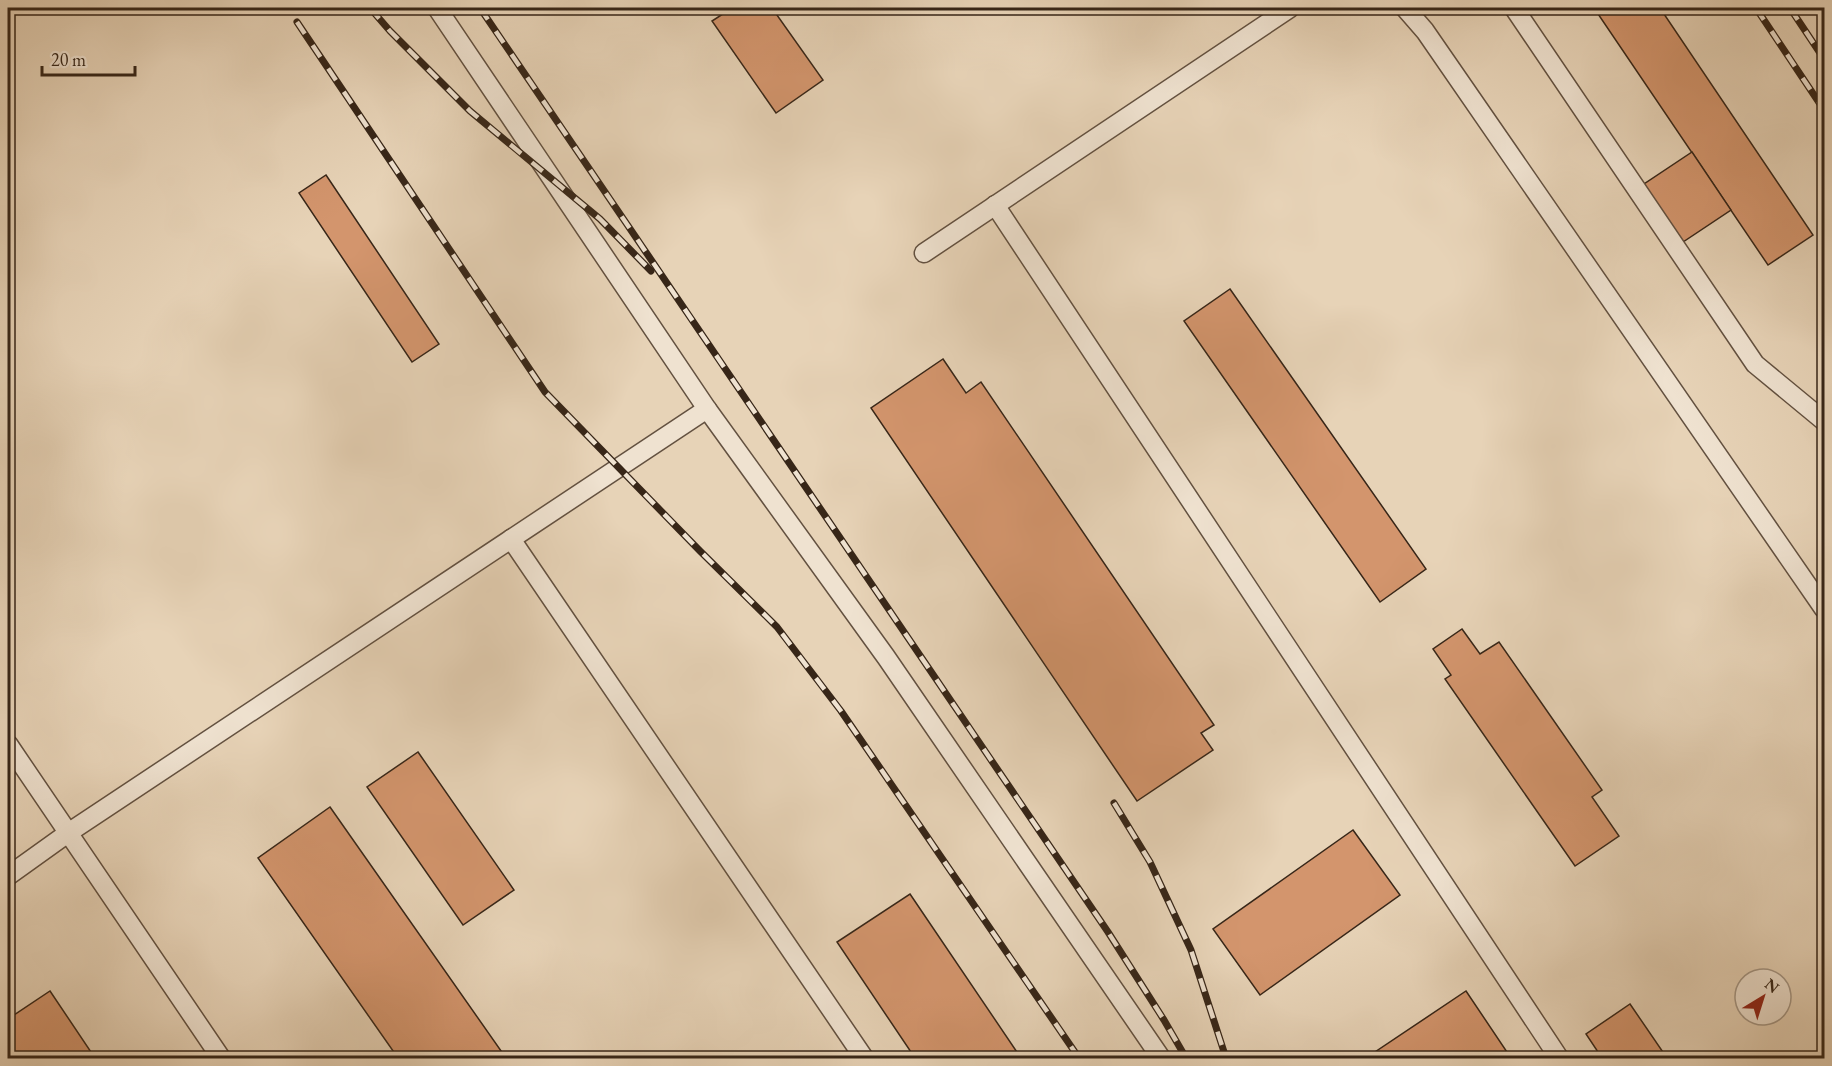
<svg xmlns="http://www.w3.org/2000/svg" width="1832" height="1066" font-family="'EB Garamond',serif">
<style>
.building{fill:#d3956d;stroke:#372618;stroke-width:1.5}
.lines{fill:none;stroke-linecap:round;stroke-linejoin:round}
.lane-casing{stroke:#635140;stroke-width:21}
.lane{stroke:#efe2d0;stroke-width:18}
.rail-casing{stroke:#372618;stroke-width:7}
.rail{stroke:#efe2d0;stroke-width:4.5;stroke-dasharray:14;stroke-linecap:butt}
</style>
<rect width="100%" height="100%" fill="#e7d3b7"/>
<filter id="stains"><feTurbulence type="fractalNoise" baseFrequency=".00333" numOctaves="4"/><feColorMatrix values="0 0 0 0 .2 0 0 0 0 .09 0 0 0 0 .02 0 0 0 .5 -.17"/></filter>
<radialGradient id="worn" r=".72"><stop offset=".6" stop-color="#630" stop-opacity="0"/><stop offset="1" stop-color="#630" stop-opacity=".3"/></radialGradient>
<g class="building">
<path d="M 732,8 L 772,8 L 823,80 L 776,113 L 712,21 Z"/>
<path d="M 1594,8 L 1660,8 L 1813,235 L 1768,265 Z"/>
<path d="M 1692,152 L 1731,210 L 1683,242 L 1644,184 Z"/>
<path d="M 326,175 L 439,344 L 412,362 L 299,193 Z"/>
<path d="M 1230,289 L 1426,569 L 1380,602 L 1184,321 Z"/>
<path d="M 943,359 L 966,393 L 981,382 L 1214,725 L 1201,733 L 1213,750 L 1137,801 L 871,408 Z"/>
<path d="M 1462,629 L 1480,654 L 1499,642 L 1602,790 L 1592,797 L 1619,836 L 1575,866 L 1445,679 L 1451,675 L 1433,649 Z"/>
<path d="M 418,752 L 514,890 L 463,925 L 367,787 Z"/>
<path d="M 330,807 L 506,1058 L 398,1058 L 258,858 Z"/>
<path d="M 1353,830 L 1400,895 L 1260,995 L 1213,929 Z"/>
<path d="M 910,894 L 1021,1058 L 915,1058 L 837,942 Z"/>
<path d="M 50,991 L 95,1058 L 8,1058 L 8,1019 Z"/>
<path d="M 1466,991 L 1511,1058 L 1366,1058 Z"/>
<path d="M 1630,1004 L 1667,1058 L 1602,1058 L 1586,1034 Z"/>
</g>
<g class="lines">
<g class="lane-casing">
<g id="lane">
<path d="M 437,8 L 707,409 L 886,657 L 1161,1058"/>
<path d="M 1405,8 L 1425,31 L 1824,609"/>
<path d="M 1514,8 L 1755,364 L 1824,421"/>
<path d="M 995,205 L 1559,1058"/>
<path d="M 924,253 L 1290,8"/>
<path d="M 511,539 L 864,1058"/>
<path d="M 8,744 L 221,1058"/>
<path d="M 8,876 L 68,833 L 707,409"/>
</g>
</g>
<use href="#lane" class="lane"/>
<g class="rail-casing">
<g id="rail">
<path d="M 370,8 L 390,31 L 470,111 L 600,219 L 651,271"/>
<path d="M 480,8 L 1108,932 L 1164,1020 L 1186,1058"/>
<path d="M 1756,8 L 1824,110"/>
<path d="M 1790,8 L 1824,59"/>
<path d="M 1820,8 L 1824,14"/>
<path d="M 297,22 L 545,392 L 700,551 L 777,627 L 841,711 L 1079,1058"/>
<path d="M 1114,803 L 1150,862 L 1191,950 L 1226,1058"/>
</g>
</g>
<use href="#rail" class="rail"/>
</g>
<rect width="1832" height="1066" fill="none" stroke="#e7d3b7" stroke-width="30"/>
<rect x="9" y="9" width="1814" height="1048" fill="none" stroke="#372618" stroke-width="3"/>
<rect x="15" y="15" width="1802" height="1036" fill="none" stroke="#372618" stroke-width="1.5"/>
<g transform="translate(1763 997) rotate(38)"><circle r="28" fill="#efe2d0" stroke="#a59786" stroke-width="1.5"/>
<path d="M0-4.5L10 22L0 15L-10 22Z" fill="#8f2418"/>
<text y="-9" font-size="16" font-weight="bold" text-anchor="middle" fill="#372618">N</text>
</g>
<path d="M42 66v9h93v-9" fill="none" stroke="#372618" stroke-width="3"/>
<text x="51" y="66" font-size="18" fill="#372618" stroke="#efe2d0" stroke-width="4.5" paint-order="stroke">20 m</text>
<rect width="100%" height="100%" filter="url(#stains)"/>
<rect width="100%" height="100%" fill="url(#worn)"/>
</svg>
